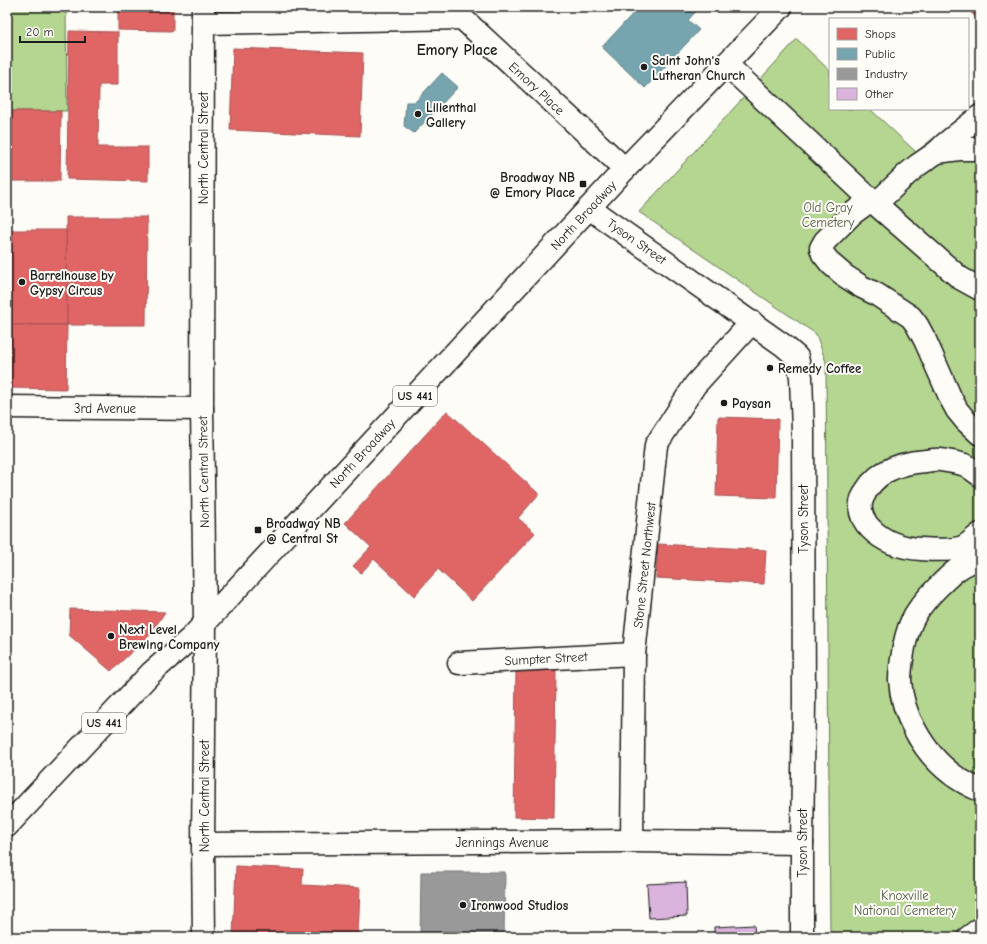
<svg xmlns="http://www.w3.org/2000/svg" width="987" height="944" font-family="'Comic Neue',sans-serif">
<style>
.green{fill:#b4d690;stroke:#687956}
.shops{fill:#e06666;stroke:#a55050}
.public{fill:#76a5af;stroke:#5b7c83}
.industry{fill:#999;stroke:#747474}
.building{fill:#dab4dd;stroke:#1c1c1c}
.lines{fill:none;stroke-linecap:round;stroke-linejoin:round}
.minor-casing{stroke:#1c1c1c;stroke-width:25}
.major-casing{stroke:#1c1c1c;stroke-width:25}
.minor{stroke:#fdfcf7;stroke-width:22}
.major{stroke:#fdfcf7;stroke-width:22}
.poi-dot{fill:#1c1c1c;stroke:#fdfcf7;stroke-width:1.5}
.labels{text-anchor:middle;stroke-width:4;stroke-linejoin:round;paint-order:stroke}
.shield{fill:#fdfcf7;stroke:#605f5e;stroke-width:1}
.shield-label{font-size:12px;font-weight:bold;fill:#1c1c1c}
.poi-label{font-size:13px;font-weight:bold;fill:#1c1c1c;stroke:#fdfcf7;text-anchor:start}
.street-label{font-size:13px;fill:#1c1c1c;stroke:#fdfcf7}
.park-label{font-size:13px;fill:#515d45;stroke:#fdfcf7}
.quarter-label{font-size:15px;font-weight:bold;fill:#1c1c1c;stroke:#fdfcf7}
</style>
<rect width="100%" height="100%" fill="#fdfcf7"/>
<filter id="ink" filterUnits="userSpaceOnUse"><feTurbulence type="fractalNoise" baseFrequency=".025" numOctaves="2"/><feDisplacementMap in="SourceGraphic" scale="8" xChannelSelector="R" yChannelSelector="G"/><feConvolveMatrix kernelMatrix="1 2 1 2 8 2 1 2 1" color-interpolation-filters="sRGB"/></filter>
<g filter="url(#ink)">
<g class="green">
<path d="M 7,7 L 66,7 L 67,111 L 7,111 Z"/>
<path d="M 797,39 L 830,71 L 830,109 L 870,109 L 916,152 L 980,101 L 980,937 L 830,937 L 826,362 L 816,334 L 639,212 Z"/>
</g>
<g class="shops">
<path d="M 118,7 L 173,7 L 173,31 L 118,30 Z"/>
<path d="M 965,7 L 980,7 L 980,21 Z"/>
<path d="M 69,31 L 118,32 L 118,85 L 99,85 L 98,147 L 148,147 L 148,181 L 67,179 Z"/>
<path d="M 233,48 L 363,53 L 360,136 L 230,130 Z"/>
<path d="M 7,111 L 61,111 L 60,181 L 7,181 Z"/>
<path d="M 66,217 L 147,217 L 146,325 L 67,325 Z"/>
<path d="M 7,230 L 66,230 L 67,325 L 7,325 Z"/>
<path d="M 7,325 L 67,325 L 66,389 L 7,388 Z"/>
<path d="M 447,411 L 539,494 L 518,518 L 535,533 L 472,601 L 438,569 L 414,596 L 374,559 L 361,573 L 353,566 L 371,547 L 345,523 Z"/>
<path d="M 718,417 L 778,419 L 776,498 L 716,496 Z"/>
<path d="M 658,544 L 766,550 L 764,584 L 656,578 Z"/>
<path d="M 70,609 L 165,612 L 149,636 L 111,671 L 69,635 Z"/>
<path d="M 516,669 L 556,670 L 554,818 L 514,817 Z"/>
<path d="M 236,866 L 303,869 L 302,885 L 360,888 L 358,937 L 233,937 Z"/>
</g>
<g class="public">
<path d="M 639,7 L 700,7 L 688,20 L 699,30 L 645,88 L 602,47 Z"/>
<path d="M 442,73 L 458,87 L 414,133 L 404,126 L 406,102 L 415,102 Z"/>
</g>
<path class="industry" d="M 421,872 L 505,872 L 504,937 L 420,937 Z"/>
<g class="building">
<path d="M 686,882 L 687,916 L 649,918 L 647,884 Z"/>
<path d="M 754,925 L 755,937 L 714,937 L 714,927 Z"/>
</g>
<g class="lines">
<g class="minor-casing">
<g id="minor">
<path d="M 204,23 L 462,18 L 625,169"/>
<path d="M 726,64 L 871,200 L 960,278 L 980,289"/>
<path d="M 980,116 L 945,144 L 937,152 L 918,165 L 906,175 L 882,198 L 871,200 L 853,213 L 825,241 L 821,248 L 823,254 L 831,264 L 845,276 L 862,287 L 876,294 L 911,317 L 917,325 L 925,340 L 951,399 L 957,410 L 966,421 L 980,434"/>
<path d="M 937,152 L 959,149 L 980,149"/>
<path d="M 589,208 L 783,345 L 797,357 L 801,377 L 803,431 L 804,703 L 802,843 L 802,937"/>
<path d="M 7,407 L 202,409"/>
<path d="M 980,475 C 975,472 970,467 965,465 C 960,463 946,461 941,460 C 936,459 931,460 926,461 C 898,463 873,472 862,499 C 858,511 863,521 871,529 C 885,543 902,548 921,549 C 933,550 951,551 963,547 C 969,544 975,538 980,534"/>
<path d="M 980,558 C 973,561 965,564 958,569 C 951,574 944,581 938,587 C 929,596 921,605 915,615 C 909,625 906,637 904,647 C 902,658 900,669 900,680 C 901,698 906,714 915,730 C 930,758 950,778 980,790"/>
<path d="M 459,663 L 634,654"/>
<path d="M 632,841 L 634,654 L 656,445 L 695,385 L 752,322"/>
<path d="M 203,844 L 632,841 L 802,843"/>
<path d="M 969,937 L 980,929"/>
</g>
</g>
<g class="major-casing">
<g id="major">
<path d="M 203,7 L 202,409 L 205,623 L 203,844 L 204,937"/>
<path d="M 7,826 L 151,673 L 191,638 L 205,623 L 625,169 L 781,7"/>
</g>
</g>
<use href="#minor" class="minor"/>
<use href="#major" class="major"/>
</g>
</g>
<g class="poi-dot">
<circle cx="644" cy="67" r="4"/>
<circle cx="418" cy="114" r="4"/>
<rect x="579" y="180" width="8" height="8" rx="2"/>
<circle cx="22" cy="282" r="4"/>
<circle cx="770" cy="368" r="4"/>
<circle cx="724" cy="403" r="4"/>
<rect x="254" y="526" width="8" height="8" rx="2"/>
<circle cx="111" cy="636" r="4"/>
<circle cx="463" cy="905" r="4"/>
</g>
<g class="labels">
<g class="shield">
<rect x="393" y="386" width="44" height="20" rx="3"/>
<rect x="82" y="713" width="44" height="20" rx="3"/>
</g>
<g class="shield-label">
<text x="415" y="400">US 441</text>
<text x="104" y="727">US 441</text>
</g>
<g class="poi-label">
<text x="652" y="65">Saint John's<tspan x="652" dy="15">Lutheran Church</tspan></text>
<text x="426" y="112">Lilienthal<tspan x="426" dy="15">Gallery</tspan></text>
<text x="575" y="182" text-anchor="end">Broadway NB<tspan x="575" dy="15">@ Emory Place</tspan></text>
<text x="30" y="280">Barrelhouse by<tspan x="30" dy="15">Gypsy Circus</tspan></text>
<text x="778" y="373">Remedy Coffee</text>
<text x="732" y="408">Paysan</text>
<text x="266" y="528">Broadway NB<tspan x="266" dy="15">@ Central St</tspan></text>
<text x="119" y="634">Next Level<tspan x="119" dy="15">Brewing Company</tspan></text>
<text x="471" y="910">Ironwood Studios</text>
</g>
<g class="street-label">
<text transform="translate(537 88) rotate(43)" y="5">Emory Place</text>
<text transform="translate(203 148) rotate(-90)" y="5">North Central Street</text>
<text transform="translate(583 215) rotate(-47)" y="5">North Broadway</text>
<text transform="translate(637 241) rotate(35)" y="5">Tyson Street</text>
<text x="105" y="413">3rd Avenue</text>
<text transform="translate(362 453) rotate(-47)" y="5">North Broadway</text>
<text transform="translate(203 472) rotate(-91)" y="5">North Central Street</text>
<text transform="translate(803 519) rotate(-90)" y="5">Tyson Street</text>
<text transform="translate(644 565) rotate(-84)" y="5">Stone Street Northwest</text>
<text transform="translate(546 658) rotate(-3)" y="5">Sumpter Street</text>
<text transform="translate(204 796) rotate(-90)" y="5">North Central Street</text>
<text x="502" y="847">Jennings Avenue</text>
<text transform="translate(802 843) rotate(-90)" y="5">Tyson Street</text>
</g>
<g class="park-label">
<text x="828" y="212">Old Gray<tspan x="828" dy="15">Cemetery</tspan></text>
<text x="905" y="900">Knoxville<tspan x="905" dy="15">National Cemetery</tspan></text>
</g>
<g class="quarter-label">
<text x="457" y="55">Emory Place</text>
</g>
</g>
<rect width="987" height="944" fill="none" stroke="#fdfcf7" stroke-width="24"/>
<rect x="12" y="12" width="963" height="920" fill="none" stroke="#1c1c1c" stroke-width="1.5" filter="url(#ink)"/>
<rect x="829" y="18" width="140" height="92" fill="#fdfcf7" stroke="#a3a29f"/>
<rect x="837" y="28" width="20" height="12" fill="#e06666" stroke="#a3a29f"/>
<text x="865" y="38" font-size="12" fill="#1c1c1c">Shops</text>
<rect x="837" y="48" width="20" height="12" fill="#76a5af" stroke="#a3a29f"/>
<text x="865" y="58" font-size="12" fill="#1c1c1c">Public</text>
<rect x="837" y="68" width="20" height="12" fill="#999999" stroke="#a3a29f"/>
<text x="865" y="78" font-size="12" fill="#1c1c1c">Industry</text>
<rect x="837" y="88" width="20" height="12" fill="#dab4dd" stroke="#a3a29f"/>
<text x="865" y="98" font-size="12" fill="#1c1c1c">Other</text>
<path d="M20 36v6h65v-6" fill="none" stroke="#1c1c1c" stroke-width="2"/>
<text x="26" y="36" font-size="12" fill="#1c1c1c" stroke="#fdfcf7" stroke-width="3" paint-order="stroke">20 m</text>
</svg>
